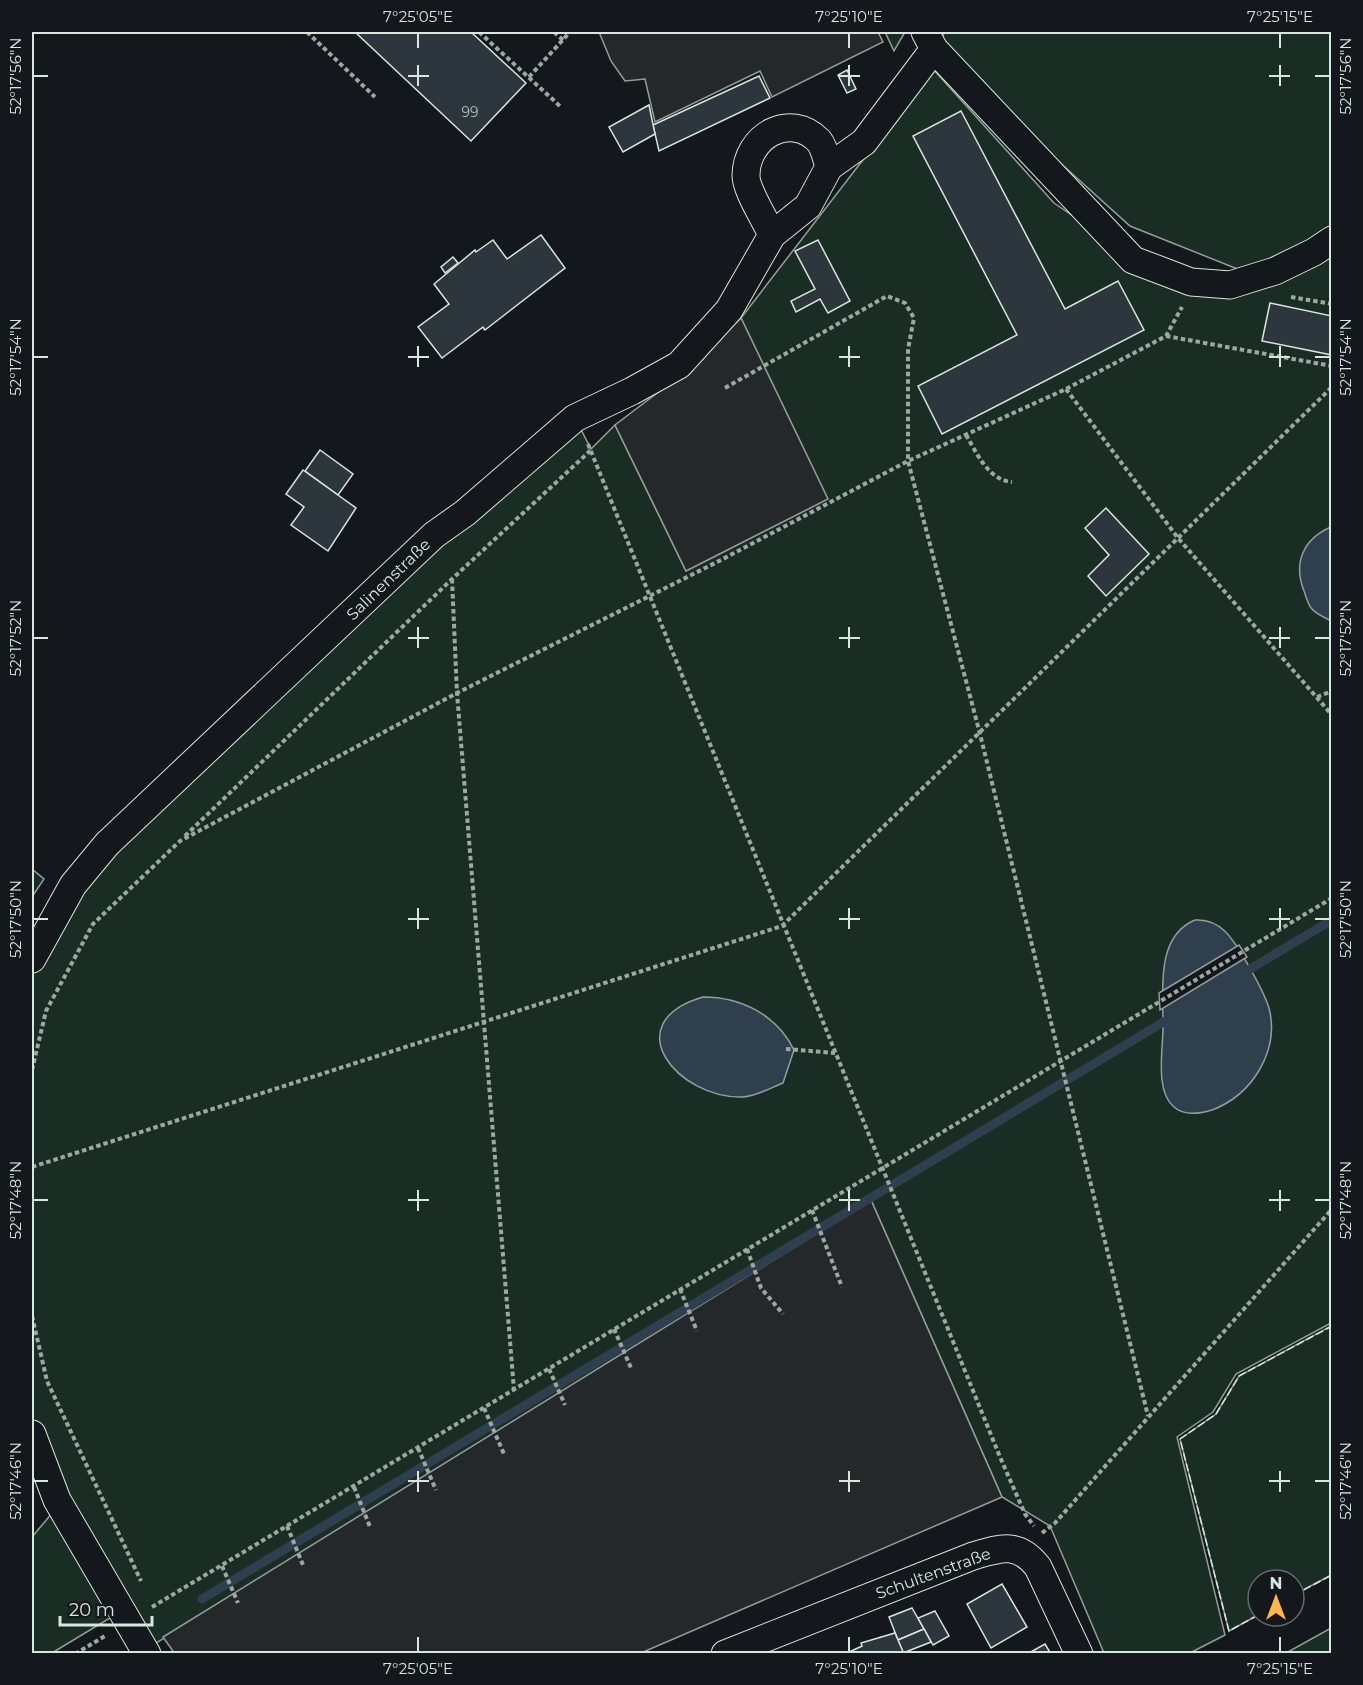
<svg xmlns="http://www.w3.org/2000/svg" width="1363" height="1685" font-family="Montserrat,sans-serif">
<style>
.green{fill:#1a2d24;stroke:#939e99;stroke-width:1.5}
.parking{fill:#24282b;stroke:#939e99;stroke-width:1.5}
.water{fill:#2f3f4d;stroke:#939e99;stroke-width:1.5}
.pier{fill:#14181c;stroke:#939e99;stroke-width:1.5}
.lines{fill:none;stroke-linecap:round;stroke-linejoin:round}
.stream{stroke:#2f3f4d;stroke-width:9}
.building{fill:#2c363c;stroke:#d8e6dc;stroke-width:1.5}
.minor-casing{stroke:#d8e6dc;stroke-width:29}
.path{stroke:#9da8a2;stroke-width:4;stroke-dasharray:4.5 3;stroke-linecap:butt}
.minor{stroke:#14181c;stroke-width:27}
.fence{stroke:#d8e6dc;stroke-width:1.5;stroke-dasharray:8 3;stroke-linecap:butt}
.ticks{fill:none;stroke:#d8e6dc;stroke-width:2}
.labels{text-anchor:middle;stroke-width:4.5;stroke-linejoin:round;paint-order:stroke}
.number-label{font-size:14px;fill:#adbab4}
.street-label{font-size:16px;fill:#d8e6dc;stroke:#14181c}
.neatline{fill:none;stroke:#d8e6dc;stroke-width:2}
.ticks-label{font-size:15px;text-anchor:middle;fill:#d8e6dc}
</style>
<rect width="100%" height="100%" fill="#14181c"/>
<g class="green">
<path d="M 885,32 L 905,32 L 894,51 Z"/>
<path d="M 945,32 L 1331,32 L 1331,1323 L 1236,1374 L 1213,1412 L 1177,1437 L 1225,1635 L 1190,1653 L 1104,1653 L 1050,1526 L 1002,1497 L 871,1200 L 145,1650 L 32,1428 L 32,961 L 104,847 L 575,418 L 591,449 L 615,425 L 686,571 L 827,499 L 741,318 L 933,69 L 1054,203 L 1116,245 L 1190,278 L 1245,272 L 1130,226 L 934,49 Z"/>
<path d="M 32,869 L 44,879 L 32,897 Z"/>
<path d="M 1331,1326 L 1331,1575 L 1294,1595 L 1294,1580 L 1258,1580 L 1258,1615 L 1229,1631 L 1180,1439 L 1216,1414 L 1239,1376 Z"/>
<path d="M 53,1512 L 115,1615 L 52,1653 L 32,1654 L 32,1537 Z"/>
<path d="M 1331,1628 L 1331,1653 L 1286,1653 Z"/>
</g>
<g class="parking">
<path d="M 599,32 L 878,32 L 883,42 L 772,97 L 760,71 L 655,122 L 645,79 L 625,81 L 611,61 Z"/>
<path d="M 741,318 L 828,499 L 686,571 L 615,425 L 685,372 Z"/>
<path d="M 871,1200 L 1002,1497 L 641,1653 L 175,1654 L 163,1637 Z"/>
</g>
<g class="water">
<path d="M 1331,527 L 1332,527 L 1331,621 C 1326,618 1316,614 1312,609 C 1308,605 1306,596 1304,591 C 1293,563 1303,539 1331,527 Z"/>
<path d="M 1195,920 C 1222,918 1234,941 1247,963 C 1255,977 1264,992 1269,1008 C 1280,1051 1252,1095 1212,1110 C 1199,1114 1183,1116 1173,1106 C 1154,1089 1164,1045 1163,1022 C 1163,989 1156,936 1195,920 Z"/>
<path d="M 703,997 C 741,997 777,1015 794,1050 L 783,1083 C 770,1088 757,1096 743,1097 C 678,1099 615,1023 703,997 Z"/>
</g>
<path class="pier" d="M 1239,945 L 1247,957 L 1160,1010 L 1159,993 Z"/>
<g class="lines">
<g class="stream">
<path d="M 1240,975 L 1332,920"/>
<path d="M 202,1599 L 1172,1017"/>
</g>
</g>
<g class="building">
<path d="M 355,32 L 471,32 L 526,83 L 471,141 Z"/>
<path d="M 847,70 L 856,89 L 847,93 L 838,75 Z"/>
<path d="M 759,76 L 770,98 L 659,151 L 653,125 Z"/>
<path d="M 649,105 L 655,134 L 623,152 L 609,127 Z"/>
<path d="M 961,111 L 1065,309 L 1118,281 L 1144,330 L 942,434 L 918,386 L 1017,335 L 913,136 Z"/>
<path d="M 541,235 L 565,268 L 485,330 L 483,327 L 442,358 L 418,327 L 449,304 L 434,284 L 475,250 L 476,252 L 493,240 L 507,259 Z"/>
<path d="M 818,240 L 850,301 L 828,313 L 820,299 L 796,312 L 791,301 L 815,289 L 795,251 Z"/>
<path d="M 453,257 L 458,263 L 445,273 L 441,267 Z"/>
<path d="M 1270,303 L 1332,316 L 1332,355 L 1262,341 Z"/>
<path d="M 320,450 L 353,474 L 338,495 L 305,471 Z"/>
<path d="M 303,470 L 356,508 L 328,551 L 291,525 L 304,507 L 286,494 Z"/>
<path d="M 1106,508 L 1149,554 L 1106,596 L 1088,576 L 1109,555 L 1085,528 Z"/>
<path d="M 1002,1584 L 1027,1627 L 991,1648 L 967,1604 Z"/>
<path d="M 912,1608 L 924,1629 L 898,1640 L 889,1617 Z"/>
<path d="M 935,1611 L 949,1636 L 933,1645 L 918,1618 Z"/>
<path d="M 924,1629 L 931,1642 L 903,1653 L 898,1640 Z"/>
<path d="M 895,1633 L 904,1654 L 845,1654 L 862,1646 L 861,1643 Z"/>
<path d="M 1045,1644 L 1051,1654 L 1027,1654 Z"/>
</g>
<g class="lines">
<g class="minor-casing">
<g id="minor">
<path d="M 925,32 L 934,49 L 1133,260 L 1191,282 L 1230,285 L 1275,271 L 1314,252 L 1332,240"/>
<path d="M 829,167 L 864,142 L 934,49"/>
<path d="M 32,959 L 73,885 L 107,844 L 434,535 L 465,513 L 575,418 L 632,391 L 679,365 L 729,310 L 772,235 L 808,206 L 829,167 C 827,160 824,147 819,141 C 790,111 746,136 746,176 C 746,190 766,221 772,235"/>
<path d="M 32,1434 L 57,1500 L 147,1654"/>
<path d="M 725,1654 L 973,1556 C 1000,1548 1018,1541 1038,1567 L 1079,1654"/>
</g>
</g>
<g class="path">
<path d="M 307,32 L 375,97"/>
<path d="M 479,32 L 561,107"/>
<path d="M 554,32 L 563,40"/>
<path d="M 529,77 L 570,32"/>
<path d="M 1291,297 L 1332,304"/>
<path d="M 1166,336 L 1332,366"/>
<path d="M 725,388 L 887,296 L 905,303 L 914,318 L 908,349 L 908,461 L 980,734 L 1148,1416"/>
<path d="M 1066,389 L 1178,538 L 1332,715"/>
<path d="M 966,435 C 977,453 988,480 1012,482"/>
<path d="M 588,444 L 1000,1457 L 1025,1514 L 1034,1526"/>
<path d="M 452,579 L 457,693 L 514,1390"/>
<path d="M 1317,697 L 1332,691"/>
<path d="M 185,836 L 452,579 L 591,450"/>
<path d="M 786,1049 L 835,1053"/>
<path d="M 32,1070 L 46,1011 L 93,924 L 180,841 L 457,693 L 723,559 L 908,461 L 1066,389 L 1166,336 L 1182,307"/>
<path d="M 32,1167 L 782,926 L 1332,387"/>
<path d="M 812,1210 L 842,1287"/>
<path d="M 747,1249 L 761,1288 L 783,1314"/>
<path d="M 680,1289 L 697,1331"/>
<path d="M 32,1316 L 47,1381 L 141,1581"/>
<path d="M 614,1329 L 631,1368"/>
<path d="M 549,1369 L 565,1405"/>
<path d="M 484,1408 L 504,1454"/>
<path d="M 418,1448 L 436,1490"/>
<path d="M 354,1487 L 370,1527"/>
<path d="M 287,1526 L 303,1565"/>
<path d="M 1042,1533 L 1055,1523 L 1332,1209"/>
<path d="M 222,1566 L 238,1603"/>
<path d="M 152,1607 L 1332,898"/>
<path d="M 75,1654 L 105,1636"/>
</g>
<use href="#minor" class="minor"/>
<g class="fence">
<path d="M 1294,1595 L 1332,1575"/>
<path d="M 1258,1615 L 1229,1631 L 1180,1439 L 1216,1414 L 1239,1376 L 1332,1326"/>
</g>
</g>
<path class="ticks" d="M 418,33 L 418,48M 849,33 L 849,48M 1280,33 L 1280,48M 418,65 L 418,86M 849,65 L 849,86M 1280,65 L 1280,86M 33,76 L 48,76M 408,76 L 429,76M 839,76 L 860,76M 1269,76 L 1290,76M 1315,76 L 1330,76M 418,346 L 418,367M 849,346 L 849,367M 1280,346 L 1280,367M 33,357 L 48,357M 408,357 L 429,357M 839,357 L 860,357M 1269,357 L 1290,357M 1315,357 L 1330,357M 418,627 L 418,648M 849,627 L 849,648M 1280,627 L 1280,648M 33,638 L 48,638M 408,638 L 429,638M 839,638 L 860,638M 1269,638 L 1290,638M 1315,638 L 1330,638M 418,908 L 418,929M 849,908 L 849,929M 1280,908 L 1280,929M 33,919 L 48,919M 408,919 L 429,919M 839,919 L 860,919M 1269,919 L 1290,919M 1315,919 L 1330,919M 418,1190 L 418,1211M 849,1190 L 849,1211M 1280,1190 L 1280,1211M 33,1200 L 48,1200M 408,1200 L 429,1200M 839,1200 L 860,1200M 1269,1200 L 1290,1200M 1315,1200 L 1330,1200M 418,1471 L 418,1492M 849,1471 L 849,1492M 1280,1471 L 1280,1492M 33,1481 L 48,1481M 408,1481 L 429,1481M 839,1481 L 860,1481M 1269,1481 L 1290,1481M 1315,1481 L 1330,1481M 418,1637 L 418,1652M 849,1637 L 849,1652M 1280,1637 L 1280,1652"/>
<g class="labels">
<g class="number-label">
<text x="470" y="117">99</text>
</g>
<g class="street-label">
<text transform="translate(388 579) rotate(-44)" y="6">Salinenstraße</text>
<text transform="translate(933 1573) rotate(-20)" y="6">Schultenstraße</text>
</g>
</g>
<rect width="1363" height="1685" fill="none" stroke="#14181c" stroke-width="66"/>
<g transform="translate(1276 1598)"><circle r="28" fill="#14181c" stroke="#626a69" stroke-width="1.5"/>
<path d="M0-4.5L10 22L0 15L-10 22Z" fill="#ffb74d"/>
<text y="-9" font-size="16" font-weight="bold" text-anchor="middle" fill="#d8e6dc">N</text>
</g>
<path d="M60 1616v9h92v-9" fill="none" stroke="#d8e6dc" stroke-width="3"/>
<text x="69" y="1616" font-size="18" fill="#d8e6dc" stroke="#14181c" stroke-width="4.5" paint-order="stroke">20 m</text>
<rect x="33" y="33" width="1297" height="1619" class="neatline"/>
<g class="ticks-label">
<text x="418" y="22">7°25'05"E</text>
<text x="849" y="22">7°25'10"E</text>
<text x="1280" y="22">7°25'15"E</text>
<text transform="translate(16 76) rotate(-90)" y="5">52°17'56"N</text>
<text transform="translate(1346 76) rotate(-90)" y="5">52°17'56"N</text>
<text transform="translate(16 357) rotate(-90)" y="5">52°17'54"N</text>
<text transform="translate(1346 357) rotate(-90)" y="5">52°17'54"N</text>
<text transform="translate(16 638) rotate(-90)" y="5">52°17'52"N</text>
<text transform="translate(1346 638) rotate(-90)" y="5">52°17'52"N</text>
<text transform="translate(16 919) rotate(-90)" y="5">52°17'50"N</text>
<text transform="translate(1346 919) rotate(-90)" y="5">52°17'50"N</text>
<text transform="translate(16 1200) rotate(-90)" y="5">52°17'48"N</text>
<text transform="translate(1346 1200) rotate(-90)" y="5">52°17'48"N</text>
<text transform="translate(16 1481) rotate(-90)" y="5">52°17'46"N</text>
<text transform="translate(1346 1481) rotate(-90)" y="5">52°17'46"N</text>
<text x="418" y="1674">7°25'05"E</text>
<text x="849" y="1674">7°25'10"E</text>
<text x="1280" y="1674">7°25'15"E</text>
</g>
</svg>
